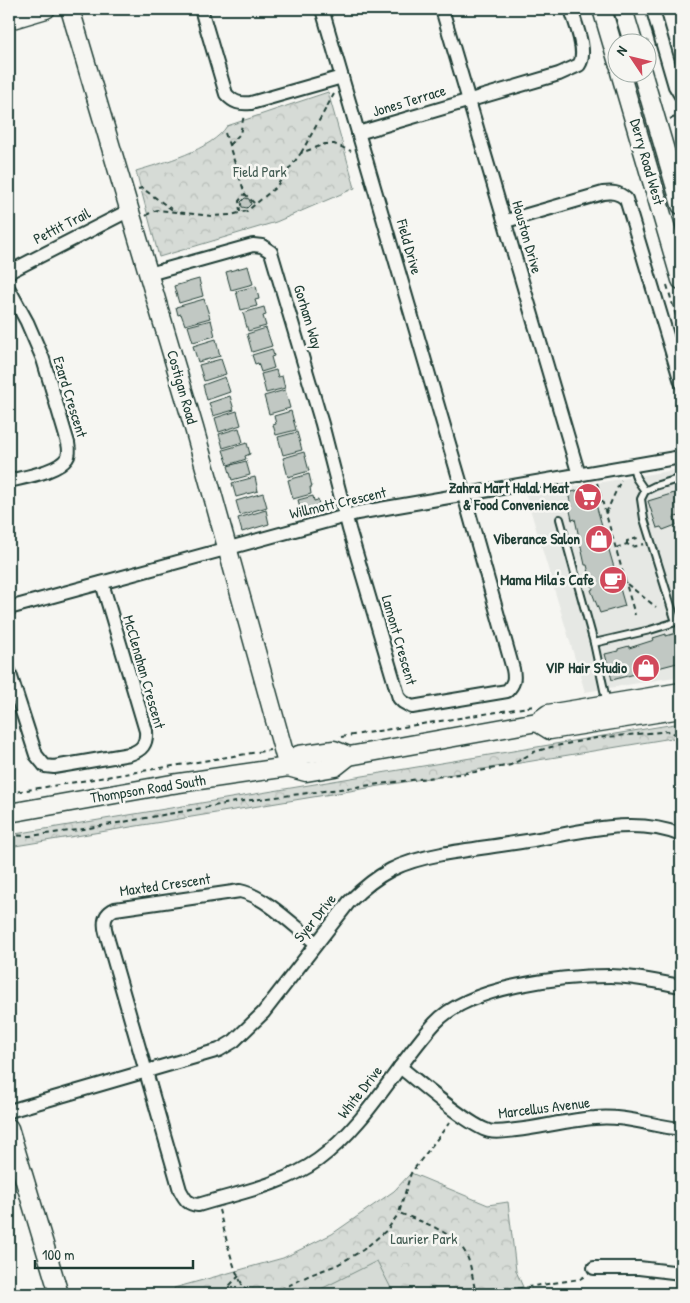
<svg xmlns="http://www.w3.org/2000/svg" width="690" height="1303" font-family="'Patrick Hand',sans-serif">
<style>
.built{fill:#e6e8e4}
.park{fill:url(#park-crowns);stroke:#7a8c85}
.garden{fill:#d6dbd6;stroke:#7a8c85}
.building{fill:#c1c8c3;stroke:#1f3d34}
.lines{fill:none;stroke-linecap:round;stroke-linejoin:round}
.lane-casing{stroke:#1f3d34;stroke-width:10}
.street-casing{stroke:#1f3d34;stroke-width:16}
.secondary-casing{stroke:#1f3d34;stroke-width:21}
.path{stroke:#1f3d34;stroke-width:2;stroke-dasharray:5 4;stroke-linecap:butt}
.lane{stroke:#f6f6f2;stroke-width:6}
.street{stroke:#f6f6f2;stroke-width:12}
.secondary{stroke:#f6f6f2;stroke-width:18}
.labels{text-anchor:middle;stroke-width:5;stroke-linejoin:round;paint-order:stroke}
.street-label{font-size:15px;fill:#1f3d34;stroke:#f6f6f2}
.park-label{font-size:15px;fill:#445d54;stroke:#f6f6f2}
.poi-label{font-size:15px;font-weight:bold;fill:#1f3d34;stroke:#f6f6f2;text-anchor:end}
</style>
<defs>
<pattern id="park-crowns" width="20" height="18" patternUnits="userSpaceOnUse" patternTransform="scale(1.25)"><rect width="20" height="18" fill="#d6dbd6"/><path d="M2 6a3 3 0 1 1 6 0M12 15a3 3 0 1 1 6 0" fill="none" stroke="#b7bdb8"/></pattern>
</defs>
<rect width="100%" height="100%" fill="#f6f6f2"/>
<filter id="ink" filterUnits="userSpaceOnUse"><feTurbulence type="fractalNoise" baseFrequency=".02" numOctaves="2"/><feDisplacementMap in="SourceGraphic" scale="10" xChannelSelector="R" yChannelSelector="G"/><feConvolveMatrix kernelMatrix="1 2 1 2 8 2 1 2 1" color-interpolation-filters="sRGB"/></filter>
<g filter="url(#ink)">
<path class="built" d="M 681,469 L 681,676 L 585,692 L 525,492 L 584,485 Z"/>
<g class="park">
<path d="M 328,92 L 355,188 L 276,222 L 159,257 L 136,171 C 162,163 212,150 227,126 Z"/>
<path d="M 681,723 L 681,744 L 672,738 L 9,847 L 9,835 Z"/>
<path d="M 411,1173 L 488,1205 L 508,1202 L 516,1271 L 526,1294 L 176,1294 L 174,1288 L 283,1258 L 332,1234 L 394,1191 Z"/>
</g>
<path class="garden" d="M 377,1261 L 394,1294 L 311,1294 Z"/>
<g class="building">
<path d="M 245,198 L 249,199 L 251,204 L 247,208 L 242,207 L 241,202 Z"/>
<path d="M 248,266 L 253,284 L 231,290 L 226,272 Z"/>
<path d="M 199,279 L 203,296 L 179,303 L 174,286 Z"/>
<path d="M 256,286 L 259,299 L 255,300 L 257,306 L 241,310 L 236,291 Z"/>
<path d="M 204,299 L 210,318 L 185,325 L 181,314 L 178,315 L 176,307 Z"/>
<path d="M 264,307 L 266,315 L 263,316 L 266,326 L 248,331 L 243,313 Z"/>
<path d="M 211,320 L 215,336 L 193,342 L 188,326 Z"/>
<path d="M 266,328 L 272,346 L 252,352 L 247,334 Z"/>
<path d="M 216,339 L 220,356 L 198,362 L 193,346 Z"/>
<path d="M 272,349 L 274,356 L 271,357 L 274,368 L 261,372 L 258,363 L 255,364 L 252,355 Z"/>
<path d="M 221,359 L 226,374 L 204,381 L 199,365 Z"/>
<path d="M 276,370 L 278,377 L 282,376 L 285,388 L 266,393 L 261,374 Z"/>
<path d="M 225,377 L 230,392 L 207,400 L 203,385 Z"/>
<path d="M 285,390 L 290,408 L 269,414 L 264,396 Z"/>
<path d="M 230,396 L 234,410 L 213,416 L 209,403 Z"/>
<path d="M 237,411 L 241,425 L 219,432 L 215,418 Z"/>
<path d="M 291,411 L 296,430 L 276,435 L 273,425 L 276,424 L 274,416 Z"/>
<path d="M 239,428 L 243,442 L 223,448 L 219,434 Z"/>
<path d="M 297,432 L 302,450 L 283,455 L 278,437 Z"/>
<path d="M 247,443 L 250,454 L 245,456 L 246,459 L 228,465 L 223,450 Z"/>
<path d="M 304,452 L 309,471 L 288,477 L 283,458 Z"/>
<path d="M 246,461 L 250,475 L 232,480 L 228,466 Z"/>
<path d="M 309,474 L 312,487 L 310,487 L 311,494 L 293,499 L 288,480 Z"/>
<path d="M 255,477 L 258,491 L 236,497 L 232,483 Z"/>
<path d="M 591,487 L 625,606 L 600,613 L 591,590 L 593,589 L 587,565 L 585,565 L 575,519 L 572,520 L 569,506 L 571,505 L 568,493 Z"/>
<path d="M 681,491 L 681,516 L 674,517 L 676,525 L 663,530 L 661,527 L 657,528 L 648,501 Z"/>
<path d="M 263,493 L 267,507 L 240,515 L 236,501 Z"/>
<path d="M 313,496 L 314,501 L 318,500 L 319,506 L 316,507 L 317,511 L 299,516 L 297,508 L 300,507 L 298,500 Z"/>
<path d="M 266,510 L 269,524 L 242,532 L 238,518 Z"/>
<path d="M 680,632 L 681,662 L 612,680 L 605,654 L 618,651 L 618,649 L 629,646 L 629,648 L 654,640 L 653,638 L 666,634 L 666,636 Z"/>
</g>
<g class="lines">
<g class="lane-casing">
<g id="lane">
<path d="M 633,466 L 636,478 L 645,491"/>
<path d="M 560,519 L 594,643 L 607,704"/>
<path d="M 594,643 L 650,630 L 676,622 L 644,519 L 641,499 L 645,491 L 655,486 L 681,478"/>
</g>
</g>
<g class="street-casing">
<g id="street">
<path d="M 201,9 L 226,94 C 234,103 240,104 251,103 L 342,77"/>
<path d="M 442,9 L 579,475"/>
<path d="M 656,9 L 654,14 L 675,86 L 681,96"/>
<path d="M 358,133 L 559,74 L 579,65 C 588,52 575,23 571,9"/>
<path d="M 506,221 L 603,193 C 612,192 618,192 626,199 L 681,382"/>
<path d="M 9,272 L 130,210"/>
<path d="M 149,274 L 253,245 L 262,246 L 271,252 L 322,424 L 349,529 L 399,698 L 403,702 L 412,707 L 507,691 C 514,684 515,679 513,669 L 464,495 L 322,9"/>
<path d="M 9,289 L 27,322 L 43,359 L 68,443 C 69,448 70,454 67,458 C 58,472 24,477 9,481"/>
<path d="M 9,608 L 357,513 L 681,457"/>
<path d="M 9,671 L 36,755 L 45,766 L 54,767 L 130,754 C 142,750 147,744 146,731 L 102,583"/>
<path d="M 316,943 C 295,927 265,896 240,891 L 115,909 C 104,914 103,922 106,933 L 180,1190 C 185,1199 187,1204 198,1205 C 238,1193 283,1185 318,1160 C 367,1124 395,1067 435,1023 C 469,986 562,976 610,976 C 633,976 658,982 681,986"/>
<path d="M 400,1067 C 419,1082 469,1126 489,1131 C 498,1133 507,1131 516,1130 C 542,1127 568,1120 595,1118 C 626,1115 651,1126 681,1129"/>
<path d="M 9,1111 L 219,1050 L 234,1041 L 263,1013 L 349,902 C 379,872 400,862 442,854 C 472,849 503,845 533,840 C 581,832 634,816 681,835"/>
<path d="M 594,1268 L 639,1268 L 681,1273"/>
</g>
</g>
<g class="secondary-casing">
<g id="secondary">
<path d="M 70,9 L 194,428 L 288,767"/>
<path d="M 602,9 L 618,63"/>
<path d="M 623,9 L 633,42"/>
<path d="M 9,20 L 46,9"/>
<path d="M 620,72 L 681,280"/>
<path d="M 642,72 L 681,205"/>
<path d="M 537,722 L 550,730 L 681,709"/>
<path d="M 288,767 L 299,755 L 334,750 L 349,756"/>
<path d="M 9,813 L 172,784 L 288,767 L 306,772 L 335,767 L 349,756 L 537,722 L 548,714 L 681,692"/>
<path d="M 9,1128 L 59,1294"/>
</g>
</g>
<g class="path">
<path d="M 647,40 L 654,64"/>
<path d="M 670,119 L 681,115"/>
<path d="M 225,133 L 245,194 L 256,205"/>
<path d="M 229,145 L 240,134 L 244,115"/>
<path d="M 301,153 L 334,94"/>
<path d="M 138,189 L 142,188 L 174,211"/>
<path d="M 240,212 L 239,201 L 245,194"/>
<path d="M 146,216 L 151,212 L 158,210 L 212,216 L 231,215 L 247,211 L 275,188 L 301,153 L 325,144 L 334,144 L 351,151"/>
<path d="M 667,285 L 681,333"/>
<path d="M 597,483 L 635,615"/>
<path d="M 606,513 L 621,480"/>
<path d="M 627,544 L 627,541 L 641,537"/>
<path d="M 616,548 L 627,544 L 632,547 L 644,544"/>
<path d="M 627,584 L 656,607"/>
<path d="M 341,737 L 534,706"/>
<path d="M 9,793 L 270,750"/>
<path d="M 9,835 L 29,836 L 78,830 L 236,802 L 475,772 L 511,765 L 534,752 L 551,747 L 596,738 L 670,731 L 681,738"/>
<path d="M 450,1122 L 411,1173 L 399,1213 C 421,1221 457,1233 467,1256 C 472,1268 473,1282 476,1294"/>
<path d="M 219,1210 C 224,1228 234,1281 248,1291 C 250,1293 253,1293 256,1294"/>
<path d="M 228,1294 L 229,1286 L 239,1276"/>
<path d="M 240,1294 L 242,1284"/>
<path d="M 272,1294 L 310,1275 L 337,1265 L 363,1250 L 387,1230 L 399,1213"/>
<path d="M 482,1294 L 580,1279 L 585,1276"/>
</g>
<use href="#lane" class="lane"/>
<use href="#street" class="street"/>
<use href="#secondary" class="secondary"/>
</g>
</g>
<defs>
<g id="supermarket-disc" transform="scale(1.4375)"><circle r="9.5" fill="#d1495b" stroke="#f6f6f2"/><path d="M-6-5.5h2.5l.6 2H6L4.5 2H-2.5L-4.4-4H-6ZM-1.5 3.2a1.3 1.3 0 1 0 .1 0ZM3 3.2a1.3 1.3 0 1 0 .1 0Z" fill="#fff"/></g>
<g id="shop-disc" transform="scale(1.4375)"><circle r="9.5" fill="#d1495b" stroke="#f6f6f2"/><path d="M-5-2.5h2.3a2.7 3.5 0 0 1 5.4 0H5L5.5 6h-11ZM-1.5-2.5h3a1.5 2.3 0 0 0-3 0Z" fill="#fff"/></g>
<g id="cafe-disc" transform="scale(1.4375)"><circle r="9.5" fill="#d1495b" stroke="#f6f6f2"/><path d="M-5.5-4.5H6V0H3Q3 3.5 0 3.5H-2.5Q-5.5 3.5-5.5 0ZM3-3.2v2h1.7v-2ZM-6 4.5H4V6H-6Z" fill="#fff"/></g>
</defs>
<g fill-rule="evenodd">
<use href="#supermarket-disc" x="588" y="497"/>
<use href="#shop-disc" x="599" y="539"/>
<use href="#cafe-disc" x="613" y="580"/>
<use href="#shop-disc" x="646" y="668"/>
</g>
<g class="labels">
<g class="street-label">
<text transform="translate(409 101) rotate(-17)" y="5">Jones Terrace</text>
<text transform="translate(647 162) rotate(74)" y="5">Derry Road West</text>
<text transform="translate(62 226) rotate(-27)" y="5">Pettit Trail</text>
<text transform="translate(527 237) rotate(74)" y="5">Houston Drive</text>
<text transform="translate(409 247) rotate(74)" y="5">Field Drive</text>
<text transform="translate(308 317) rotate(73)" y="5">Gorham Way</text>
<text transform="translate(182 387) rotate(74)" y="5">Costigan Road</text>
<text transform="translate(70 397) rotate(73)" y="5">Ezard Crescent</text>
<text transform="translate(338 503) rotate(-13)" y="5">Willmott Crescent</text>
<text transform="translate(399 640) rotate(74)" y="5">Lamont Crescent</text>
<text transform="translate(144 672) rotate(74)" y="5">McClenahan Crescent</text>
<text transform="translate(148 789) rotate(-9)" y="5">Thompson Road South</text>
<text transform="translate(165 885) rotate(-8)" y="5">Maxted Crescent</text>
<text transform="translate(315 918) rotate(-51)" y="5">Syer Drive</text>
<text transform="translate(360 1092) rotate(-52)" y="5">White Drive</text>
<text transform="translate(544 1108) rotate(-7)" y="5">Marcellus Avenue</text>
</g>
<g class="park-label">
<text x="260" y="177">Field Park</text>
<text x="424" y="1244">Laurier Park</text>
</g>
<g class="poi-label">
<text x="569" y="493">Zahra Mart Halal Meat<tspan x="569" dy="17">&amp; Food Convenience</tspan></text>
<text x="580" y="544">Viberance Salon</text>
<text x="594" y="585">Mama Mila's Cafe</text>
<text x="627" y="673">VIP Hair Studio</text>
</g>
</g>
<rect width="690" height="1303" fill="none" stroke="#f6f6f2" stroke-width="30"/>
<rect x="15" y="15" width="660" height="1273" fill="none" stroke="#1f3d34" stroke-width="2" filter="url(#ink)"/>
<g transform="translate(632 58) rotate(305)"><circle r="24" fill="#f6f6f2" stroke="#a0aca6"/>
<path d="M0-4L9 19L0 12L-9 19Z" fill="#d1495b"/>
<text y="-8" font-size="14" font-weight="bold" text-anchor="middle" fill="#1f3d34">N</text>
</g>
<path d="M35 1260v8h158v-8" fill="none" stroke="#1f3d34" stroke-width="2.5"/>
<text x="42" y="1260" font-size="15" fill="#1f3d34" stroke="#f6f6f2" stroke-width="4" paint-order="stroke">100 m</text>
</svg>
